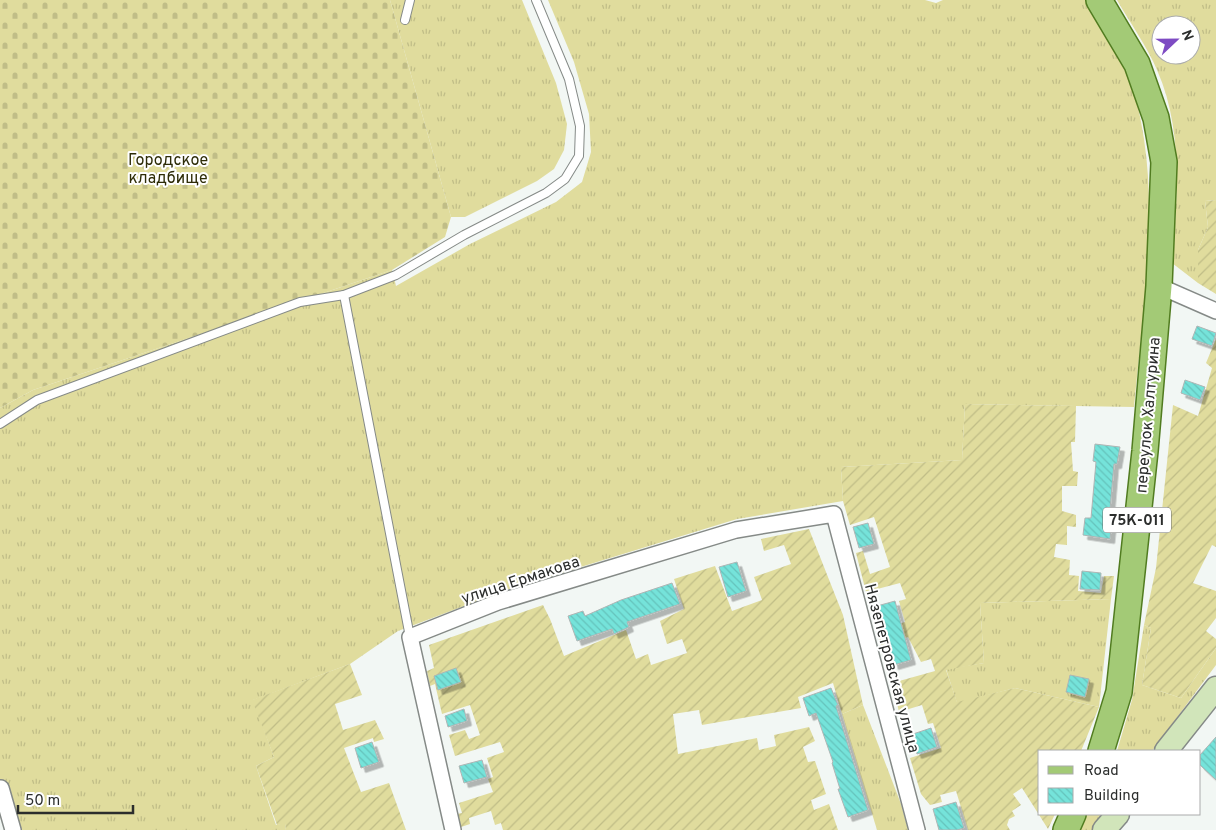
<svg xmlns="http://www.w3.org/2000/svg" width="1216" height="830" font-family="Overpass,sans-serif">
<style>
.grass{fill:url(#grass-tufts);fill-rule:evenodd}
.cemetery{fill:url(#cemetery-stones)}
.garden{fill:url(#garden-furrows)}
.building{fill:url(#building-back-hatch);stroke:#afb5b4;filter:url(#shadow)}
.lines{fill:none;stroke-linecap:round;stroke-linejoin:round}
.lane-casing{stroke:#858a87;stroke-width:10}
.street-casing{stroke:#858a87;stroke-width:18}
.secondary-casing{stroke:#858a87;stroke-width:25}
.primary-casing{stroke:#517c20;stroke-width:28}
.lane{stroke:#fff;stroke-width:8}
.street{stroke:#fff;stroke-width:15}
.secondary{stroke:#d1e5ba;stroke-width:22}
.primary{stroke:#a3ca76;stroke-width:25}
.labels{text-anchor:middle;stroke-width:4;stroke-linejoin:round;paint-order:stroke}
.shield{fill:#fff;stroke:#6b6c6b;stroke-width:1}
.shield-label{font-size:15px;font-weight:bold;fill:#2b2d2c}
.park-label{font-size:16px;fill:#2e2c07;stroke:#fff}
.street-label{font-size:16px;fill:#2b2d2c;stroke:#fff}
</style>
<defs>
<pattern id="grass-tufts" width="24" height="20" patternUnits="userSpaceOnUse" patternTransform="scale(1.25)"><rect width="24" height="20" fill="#e0dc9d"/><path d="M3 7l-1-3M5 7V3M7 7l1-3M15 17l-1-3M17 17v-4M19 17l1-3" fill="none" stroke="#c0bd87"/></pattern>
<pattern id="cemetery-stones" width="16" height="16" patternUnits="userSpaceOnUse" patternTransform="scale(1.25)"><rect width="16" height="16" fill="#e0dc9d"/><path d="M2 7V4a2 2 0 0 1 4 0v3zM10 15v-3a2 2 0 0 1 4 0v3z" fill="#c0bd87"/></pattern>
<pattern id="garden-furrows" width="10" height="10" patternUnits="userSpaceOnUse" patternTransform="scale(1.25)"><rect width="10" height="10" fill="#e0dc9d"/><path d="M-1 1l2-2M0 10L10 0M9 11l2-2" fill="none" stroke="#c0bd87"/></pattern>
<pattern id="building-back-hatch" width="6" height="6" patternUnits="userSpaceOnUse" patternTransform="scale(1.25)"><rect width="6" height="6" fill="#75e3da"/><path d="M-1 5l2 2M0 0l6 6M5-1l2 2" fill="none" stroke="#65c3bb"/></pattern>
<filter id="shadow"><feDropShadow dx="4.5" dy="4.5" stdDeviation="0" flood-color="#0004"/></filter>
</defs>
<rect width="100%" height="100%" fill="#f2f7f4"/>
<g class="grass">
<path d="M 390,0 L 522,0 L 556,83 L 567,124 L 564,150 L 554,169 L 537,181 L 465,217 L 451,217 Z"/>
<path d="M 548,0 L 925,0 L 936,3 L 943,0 L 1085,0 C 1102,28 1120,56 1132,87 C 1138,103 1141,121 1144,139 C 1157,224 1142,321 1134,407 L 965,404 L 962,460 L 841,467 L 843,501 L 737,519 L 509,589 L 398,631 L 350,664 L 253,700 L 274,757 L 256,766 L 276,825 L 285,823 L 286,830 L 20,830 L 0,784 L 0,408 L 33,390 L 392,270 L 396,286 L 470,244 L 556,202 L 582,182 L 591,152 L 589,114 L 574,62 Z"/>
<path d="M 1117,0 L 1216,0 L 1216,200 L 1205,201 L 1208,227 L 1198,250 L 1198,283 L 1172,263 C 1177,199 1184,131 1157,70 C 1148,48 1129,21 1117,0 ZM 1161,25 L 1191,25 L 1191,55 L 1161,55 Z"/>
<path d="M 1111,599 L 1099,707 L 1015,688 L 957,703 L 946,669 L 984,663 L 980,603 Z"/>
<path d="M 1144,625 L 1151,628 L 1142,685 L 1181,698 L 1216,648 L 1216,665 L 1152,751 L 1117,751 L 1132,700 Z"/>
<path d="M 863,705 L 901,804 L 908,830 L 877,830 L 842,714 Z"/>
<path d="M 1086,814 L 1107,814 L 1095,830 L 1077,830 Z"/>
</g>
<path class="cemetery" d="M 0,0 L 390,0 L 451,217 L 445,237 L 392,270 L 33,390 L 0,408 Z"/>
<g class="garden">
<path d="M 1216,200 L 1216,294 L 1198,283 L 1198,250 L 1208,227 L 1205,201 Z"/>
<path d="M 1216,339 L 1216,547 L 1212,545 L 1193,583 L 1216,591 L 1216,618 L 1206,631 L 1216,639 L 1216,648 L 1181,698 L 1142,685 L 1151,628 L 1144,625 L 1156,568 L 1173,405 L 1198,416 L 1212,368 L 1206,363 Z"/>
<path d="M 965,404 L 1076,406 L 1075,442 L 1071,442 L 1073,471 L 1078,472 L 1077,486 L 1062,486 L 1062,511 L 1076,515 L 1076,527 L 1067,526 L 1067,545 L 1056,544 L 1054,557 L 1070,560 L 1069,575 L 1079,576 L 1078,591 L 1101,593 L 1104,576 L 1114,576 L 1111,599 L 980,603 L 984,663 L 946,670 L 957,702 L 1015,688 L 1099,707 L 1081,751 L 1040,751 L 1040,814 L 1055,814 L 1048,829 L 1022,788 L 1013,794 L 1021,805 L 1012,811 L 1015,816 L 1009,819 L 1007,825 L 1010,830 L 968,830 L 956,791 L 940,795 L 942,802 L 930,805 L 921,794 L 910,758 L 941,748 L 933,723 L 928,724 L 922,705 L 899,712 L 892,683 L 935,671 L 931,659 L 921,662 L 908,637 L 881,645 L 877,631 L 905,622 L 899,601 L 906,599 L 900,583 L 866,592 L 856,553 L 863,551 L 870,574 L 890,567 L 874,517 L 850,525 L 843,501 L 841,467 L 962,460 Z"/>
<path d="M 809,529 L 843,615 L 863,705 L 842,714 L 833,683 L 798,697 L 801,708 L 702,725 L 699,710 L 673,714 L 678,754 L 757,738 L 759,750 L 776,746 L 774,735 L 809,727 L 815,741 L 803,747 L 808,762 L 815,761 L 826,794 L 811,800 L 814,810 L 829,804 L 838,830 L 503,830 L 501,823 L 495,825 L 491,811 L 469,818 L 470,824 L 461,827 L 457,814 L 462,813 L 459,803 L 493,792 L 488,779 L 493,777 L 487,758 L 504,752 L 500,742 L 455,756 L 449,735 L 465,730 L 469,739 L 480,735 L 470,705 L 442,714 L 435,684 L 430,686 L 427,671 L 434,668 L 429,645 L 543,605 L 550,619 L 564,656 L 626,630 L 636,659 L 648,654 L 651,665 L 687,653 L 682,639 L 667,644 L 660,621 L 684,609 L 674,579 L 715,566 L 732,611 L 762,600 L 754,577 L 791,564 L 784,545 L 764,551 L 761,539 Z"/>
<path d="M 350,664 L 362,695 L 335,704 L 343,730 L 375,720 L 384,739 L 374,742 L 373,738 L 344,748 L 361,792 L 389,783 L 406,830 L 286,830 L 285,824 L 277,825 L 256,766 L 274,757 L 252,700 Z"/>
</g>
<g class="building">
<path d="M 1197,326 L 1216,333 L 1212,346 L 1192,339 Z"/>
<path d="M 1185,380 L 1205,387 L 1200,400 L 1181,393 Z"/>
<path d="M 1095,444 L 1120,447 L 1117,464 L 1114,464 L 1109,521 L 1112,521 L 1110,539 L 1083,535 L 1085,518 L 1091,518 L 1096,462 L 1093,461 Z"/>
<path d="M 868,523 L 874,544 L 859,548 L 853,527 Z"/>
<path d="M 737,562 L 746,591 L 728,597 L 719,567 Z"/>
<path d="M 1082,571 L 1101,573 L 1100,590 L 1080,589 Z"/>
<path d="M 672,583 L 680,604 L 627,622 L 629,627 L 614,634 L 612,629 L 577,641 L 568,616 L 583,611 L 585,616 L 621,600 Z"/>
<path d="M 895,601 L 911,660 L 894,665 L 877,606 Z"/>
<path d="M 456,668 L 461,682 L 438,690 L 434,676 Z"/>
<path d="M 1070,675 L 1089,679 L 1085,697 L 1066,692 Z"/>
<path d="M 831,688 L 838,705 L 836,706 L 868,810 L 848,817 L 838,789 L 840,789 L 832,763 L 833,762 L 816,713 L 809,716 L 803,698 Z"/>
<path d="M 464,709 L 467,721 L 448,727 L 445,716 Z"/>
<path d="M 931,728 L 937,747 L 917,754 L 910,735 Z"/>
<path d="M 1216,737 L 1216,780 L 1200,765 L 1200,755 Z"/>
<path d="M 372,742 L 379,762 L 361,768 L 355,748 Z"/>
<path d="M 482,760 L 487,777 L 464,783 L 459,766 Z"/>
<path d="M 956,802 L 964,828 L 957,830 L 939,830 L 933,809 Z"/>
</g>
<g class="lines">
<g class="lane-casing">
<g id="lane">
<path d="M 405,20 L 410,0"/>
<path d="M 344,295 L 410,637"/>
<path d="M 0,424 L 37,400 L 300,302 L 344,295 L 396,275 L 464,235 L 546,193 L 565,179 L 579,156 L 580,126 L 569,79 L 536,0"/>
</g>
</g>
<g class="street-casing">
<g id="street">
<path d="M 1159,286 L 1216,311"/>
<path d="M 1,788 L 13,830"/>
<path d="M 453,830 L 410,637 L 498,602 L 736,530 L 834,514 L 917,830"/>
</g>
</g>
<g class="secondary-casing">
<g id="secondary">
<path d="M 1166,751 L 1216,688"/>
<path d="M 1104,830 L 1118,814"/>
</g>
</g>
<g class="primary-casing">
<g id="primary">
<path d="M 1099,0 L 1137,64 L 1156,118 L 1164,162 L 1159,286 L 1145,451 L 1119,692 L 1101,751"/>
<path d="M 1066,830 L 1073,814"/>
</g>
</g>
<use href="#lane" class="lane"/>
<use href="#street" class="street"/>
<use href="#secondary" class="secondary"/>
<use href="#primary" class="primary"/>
</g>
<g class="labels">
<rect class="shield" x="1103" y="507.5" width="68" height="25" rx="4"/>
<g class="shield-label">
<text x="1137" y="525">75К-011</text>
</g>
<g class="park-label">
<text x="168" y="165">Городское<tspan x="168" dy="18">кладбище</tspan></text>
</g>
<g class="street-label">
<text transform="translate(1147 415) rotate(-85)" y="6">переулок Халтурина</text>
<text transform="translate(520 579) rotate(-18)" y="6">улица Ермакова</text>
<text transform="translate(893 668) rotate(75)" y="6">Нязепетровская улица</text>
</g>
</g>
<rect x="1038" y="750" width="162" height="65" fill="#ffffff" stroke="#aaabab"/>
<rect x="1048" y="766" width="25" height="8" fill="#a3ca76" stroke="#aaabab"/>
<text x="1084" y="775" font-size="15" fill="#2b2d2c">Road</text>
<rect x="1048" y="788" width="25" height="15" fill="url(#building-back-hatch)" stroke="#aaabab"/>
<text x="1084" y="800" font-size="15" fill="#2b2d2c">Building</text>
<g transform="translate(1176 40) rotate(68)"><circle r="24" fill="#ffffff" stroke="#aaabab"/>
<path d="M0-4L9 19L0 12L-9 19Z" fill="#7e4bc3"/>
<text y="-8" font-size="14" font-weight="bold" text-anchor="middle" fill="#2b2d2c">N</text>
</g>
<path d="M18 805v8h115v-8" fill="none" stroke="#2b2d2c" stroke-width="2.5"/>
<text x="25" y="805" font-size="15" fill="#2b2d2c" stroke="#ffffff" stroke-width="4" paint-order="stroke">50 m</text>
</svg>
